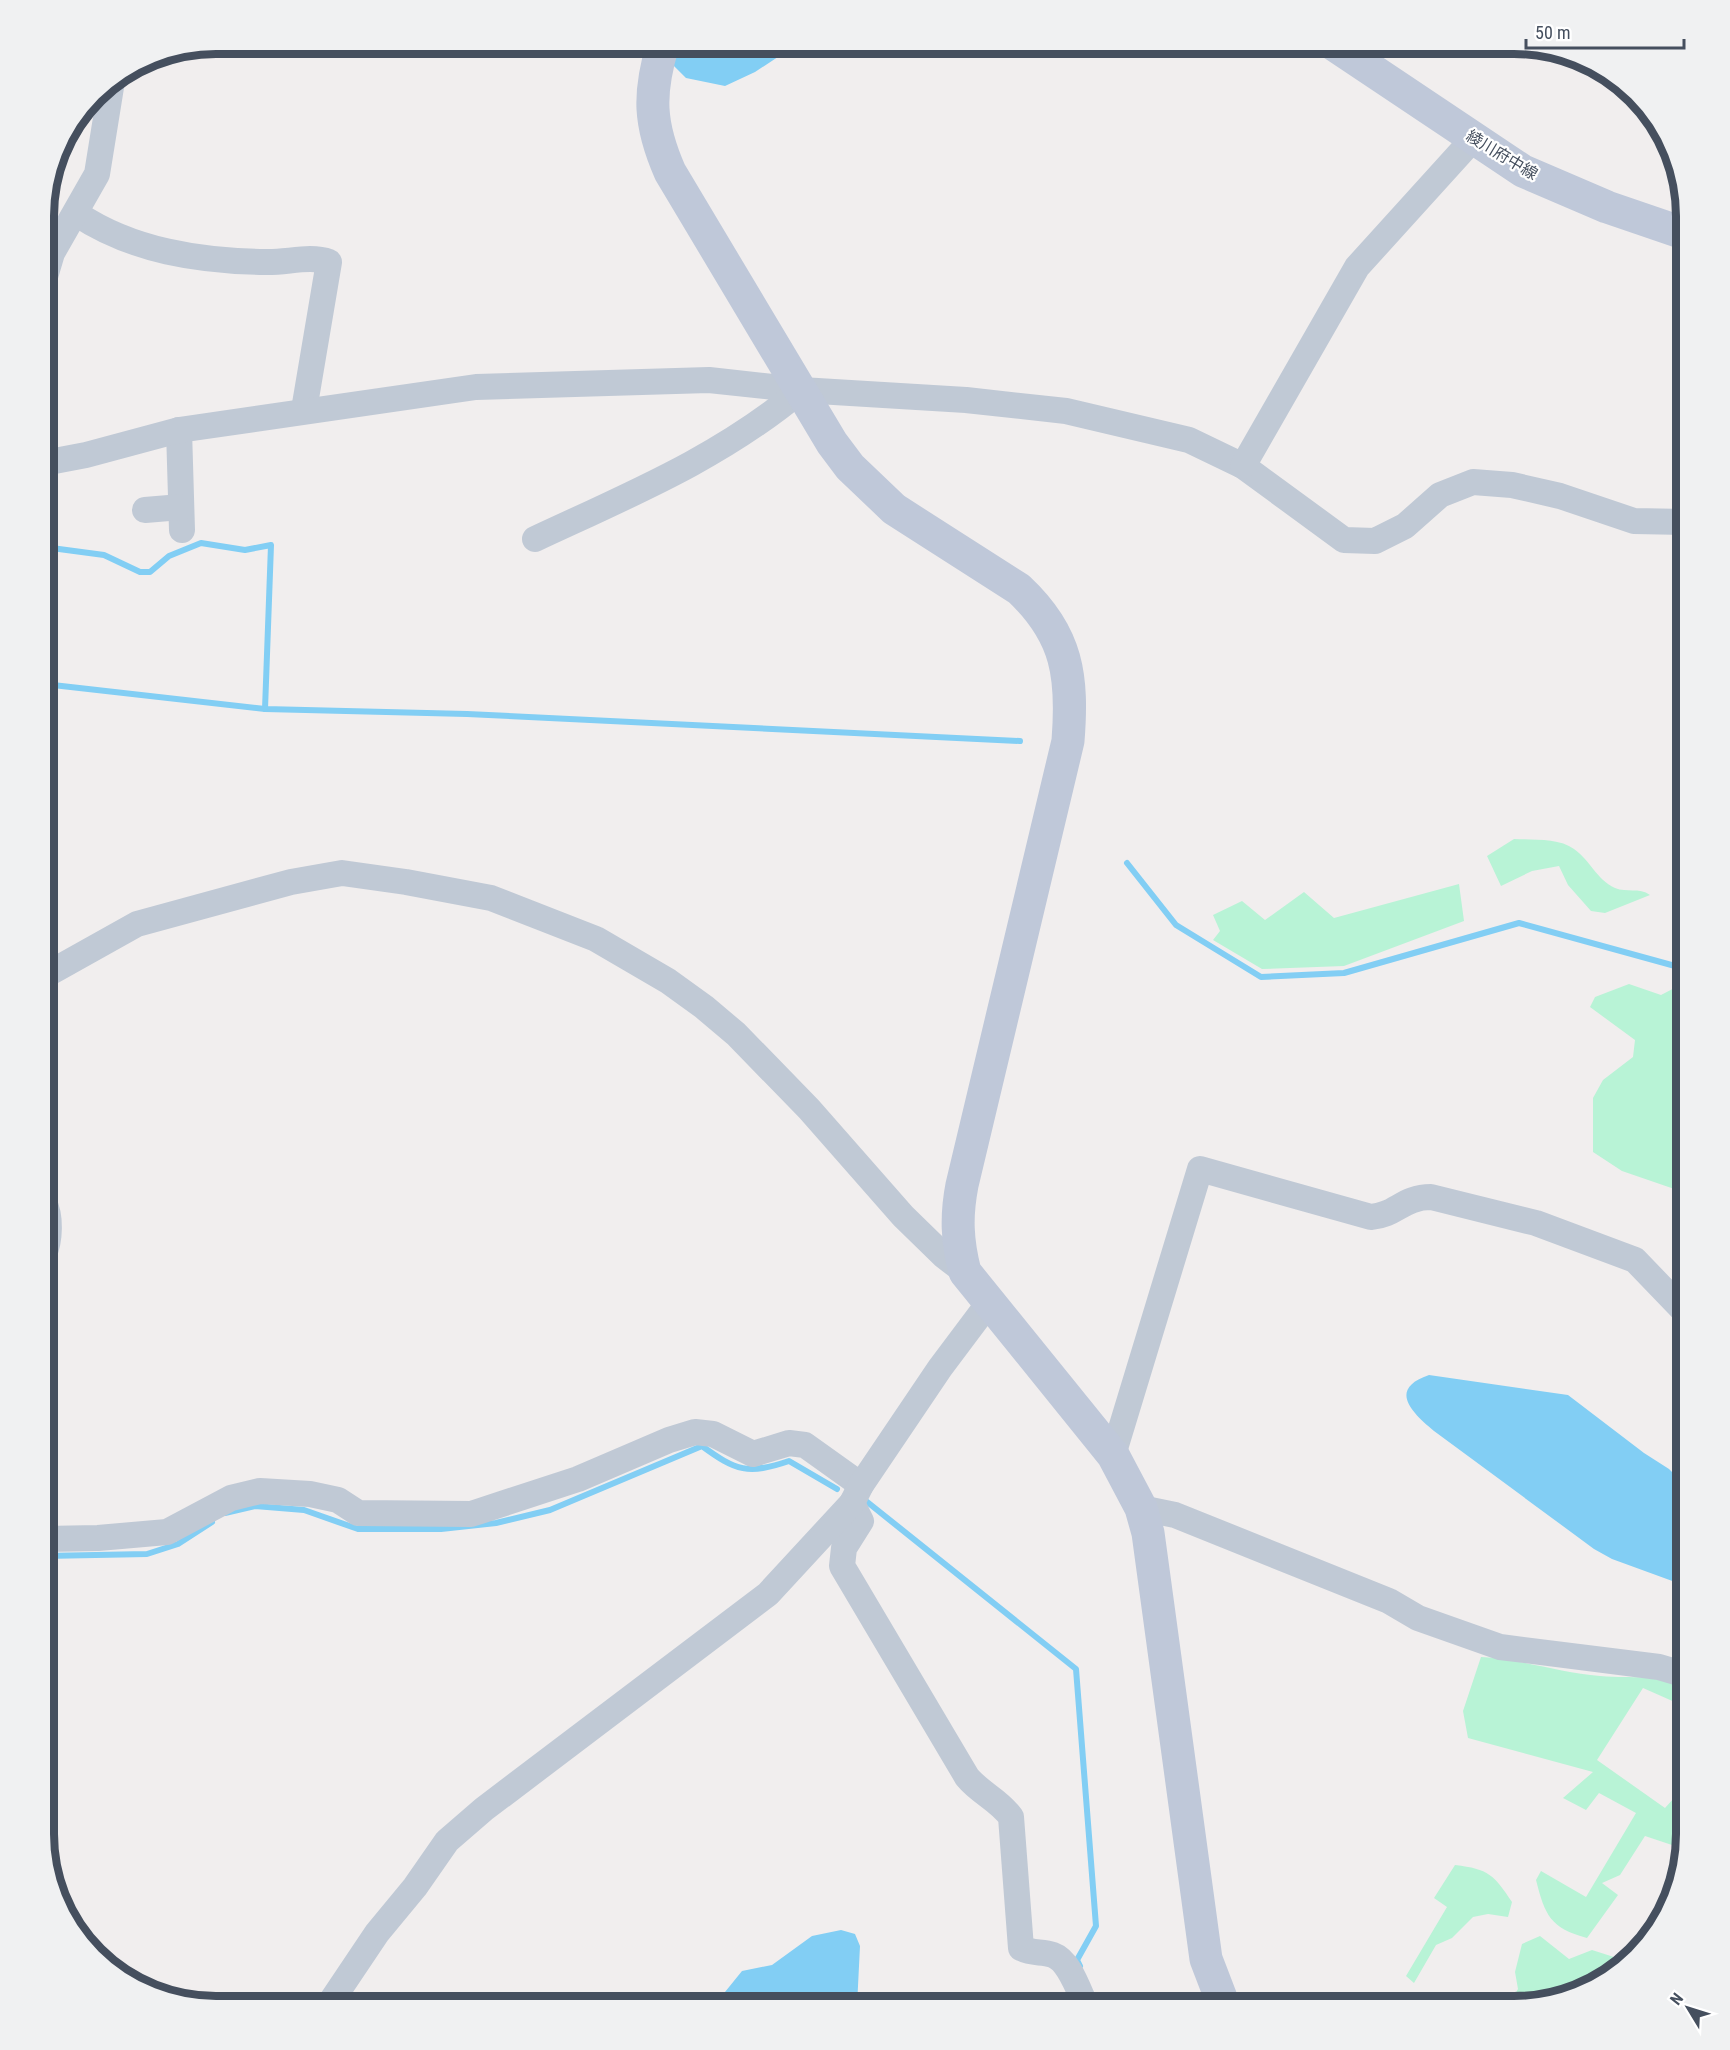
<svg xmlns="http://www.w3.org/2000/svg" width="1730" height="2050" font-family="'Roboto Condensed','Noto Sans JP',sans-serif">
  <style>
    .green { fill: #b8f3d6 }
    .water { fill: #82cef4 }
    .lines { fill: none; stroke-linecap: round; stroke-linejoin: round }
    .stream { stroke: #82cef4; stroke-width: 6 }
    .street { stroke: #c0c9d5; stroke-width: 26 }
    .secondary { stroke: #bfc8d9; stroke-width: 33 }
    .labels { text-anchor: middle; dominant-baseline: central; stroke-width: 4.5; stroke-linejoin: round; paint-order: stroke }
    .street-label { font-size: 16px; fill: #454f5e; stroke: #fff }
    .rim { fill: none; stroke: #454f5e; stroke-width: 8 }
  </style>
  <rect width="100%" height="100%" fill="#f1eeee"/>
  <g class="green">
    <path d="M1514,839C1532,840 1559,838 1574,849C1590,860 1596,879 1615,888C1627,893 1639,887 1650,895L1605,913L1591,911L1568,885L1559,866L1532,871L1501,886L1487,856Z"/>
    <path d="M1459,884L1464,921L1344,966L1262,969L1213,940L1220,931L1213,915L1242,901L1265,920L1304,892L1334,918Z"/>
    <path d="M1686,982V1193L1622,1171L1593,1152V1098L1603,1080L1633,1057L1635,1040L1590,1007L1595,997L1629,984L1661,995Z"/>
    <path d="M1481,1657C1521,1659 1560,1673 1600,1676C1636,1679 1651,1673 1686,1689V1707L1643,1688L1597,1760L1665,1808L1674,1798L1686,1806V1809L1672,1830L1675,1846L1645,1836L1620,1875L1602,1883L1618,1895L1587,1938C1550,1928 1545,1915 1536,1880L1541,1871L1586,1897L1636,1813L1599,1793L1586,1810L1563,1798L1593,1772L1468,1738L1463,1711Z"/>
    <path d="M1455,1865C1489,1869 1494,1875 1512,1902L1508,1917L1488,1914L1473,1917L1452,1938L1436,1945L1414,1983L1406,1976L1447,1907L1434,1898Z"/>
    <path d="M1540,1936L1569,1959L1592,1950L1617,1958L1603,1979L1569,1997L1508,2006L1518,1989L1515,1972L1522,1944Z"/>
  </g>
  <g class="water">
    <path d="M680,44H812L790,49L755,72L725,86L686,78L672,64Z"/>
    <path d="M1429,1375L1568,1395L1644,1453L1669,1469L1686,1486V1586L1612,1559L1594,1549L1434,1431C1411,1412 1388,1389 1429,1375Z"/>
    <path d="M841,1930L855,1934L860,1946L857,2006H707L725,1992L742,1971L772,1965L812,1936Z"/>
  </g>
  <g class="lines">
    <g class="stream">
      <path d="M44,547L104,555L140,572H150L169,556L201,543L245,550L271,545L265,709L467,714L1020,741"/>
      <path d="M44,684L265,709"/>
      <path d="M1127,863L1176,925L1261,977L1344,973L1519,923L1686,969"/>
      <path d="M866,1501L1076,1669L1096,1926L1077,1960L1080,1966"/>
      <path d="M225,1513L255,1506L304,1510L358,1529H441L496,1523L550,1510L702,1446C736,1471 748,1475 789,1461L837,1489"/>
      <path d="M44,1556L147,1554L178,1544L212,1522"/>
    </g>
    <g class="street">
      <path d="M77,214C132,251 200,261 265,262C286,263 310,255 329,262L304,410"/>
      <path d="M44,280L52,253L97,174L112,81"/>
      <path d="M179,430L182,530"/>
      <path d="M44,463L86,455L179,430L476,387L709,380L801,390L966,400L1066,411L1189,440L1243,466L1344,540L1375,541L1405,526L1440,495L1473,482L1512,485L1560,496L1634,521L1686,522"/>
      <path d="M1243,466L1357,267L1473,139"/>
      <path d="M145,510L181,507"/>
      <path d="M535,539C629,495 720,458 801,390"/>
      <path d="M44,976L137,924L291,882L342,873L406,882L491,898L596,939L668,981L704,1007L736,1034L809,1109L903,1216L944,1256L965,1272"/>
      <path d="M44,1254C50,1240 51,1216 44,1203"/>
      <path d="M1113,1455L1200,1169L1371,1217C1396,1215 1403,1197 1431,1197L1536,1223L1635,1260L1686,1313"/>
      <path d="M852,1503L861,1521L844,1548L842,1566L967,1777C980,1793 999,1800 1011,1817L1021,1948C1032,1954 1042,1951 1053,1955C1070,1961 1079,1992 1086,2006"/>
      <path d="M1141,1508L1175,1515L1389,1601L1418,1618L1500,1647L1659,1667L1686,1675"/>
      <path d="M44,1539L98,1538L167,1532L231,1498L260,1491L310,1494L338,1500L358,1513L471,1514L578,1479L669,1440L695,1432L713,1434L753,1454L789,1443L805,1445L861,1485"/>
      <path d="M328,2006L377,1933L415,1887L447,1841L484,1809L768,1594L852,1503L861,1485L940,1368L988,1304"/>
    </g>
    <g class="secondary">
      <path d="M663,44C648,94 649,124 670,172L832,443L850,467L894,509L1019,589C1068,635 1073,677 1068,741L962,1185C956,1216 957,1241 965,1272L1113,1455L1141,1508L1148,1533L1206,1959L1224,2006"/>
      <path d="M1333,44L1523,171L1607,207L1686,234"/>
    </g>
  </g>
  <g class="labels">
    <g class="street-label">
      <text transform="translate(1502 155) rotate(31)">綾川府中線</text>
    </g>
  </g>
  <path d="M0 0H1730V2050H0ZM216 54H1514A162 162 0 0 1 1676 216V1834A162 162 0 0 1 1514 1996H216A162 162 0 0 1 54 1834V216A162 162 0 0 1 216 54Z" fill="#f0f1f2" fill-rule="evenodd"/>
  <path class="rim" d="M216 54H1514A162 162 0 0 1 1676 216V1834A162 162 0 0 1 1514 1996H216A162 162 0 0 1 54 1834V216A162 162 0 0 1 216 54Z"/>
  <g transform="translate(1688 2008) rotate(308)" stroke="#ffffff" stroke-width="4.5" paint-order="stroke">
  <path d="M0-4.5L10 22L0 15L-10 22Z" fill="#454f5e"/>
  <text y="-9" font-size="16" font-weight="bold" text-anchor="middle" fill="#454f5e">N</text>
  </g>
  <path d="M1526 39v9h158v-9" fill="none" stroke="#454f5e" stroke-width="3"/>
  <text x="1535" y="39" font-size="18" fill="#454f5e" stroke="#ffffff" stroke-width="4.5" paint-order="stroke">50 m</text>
</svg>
